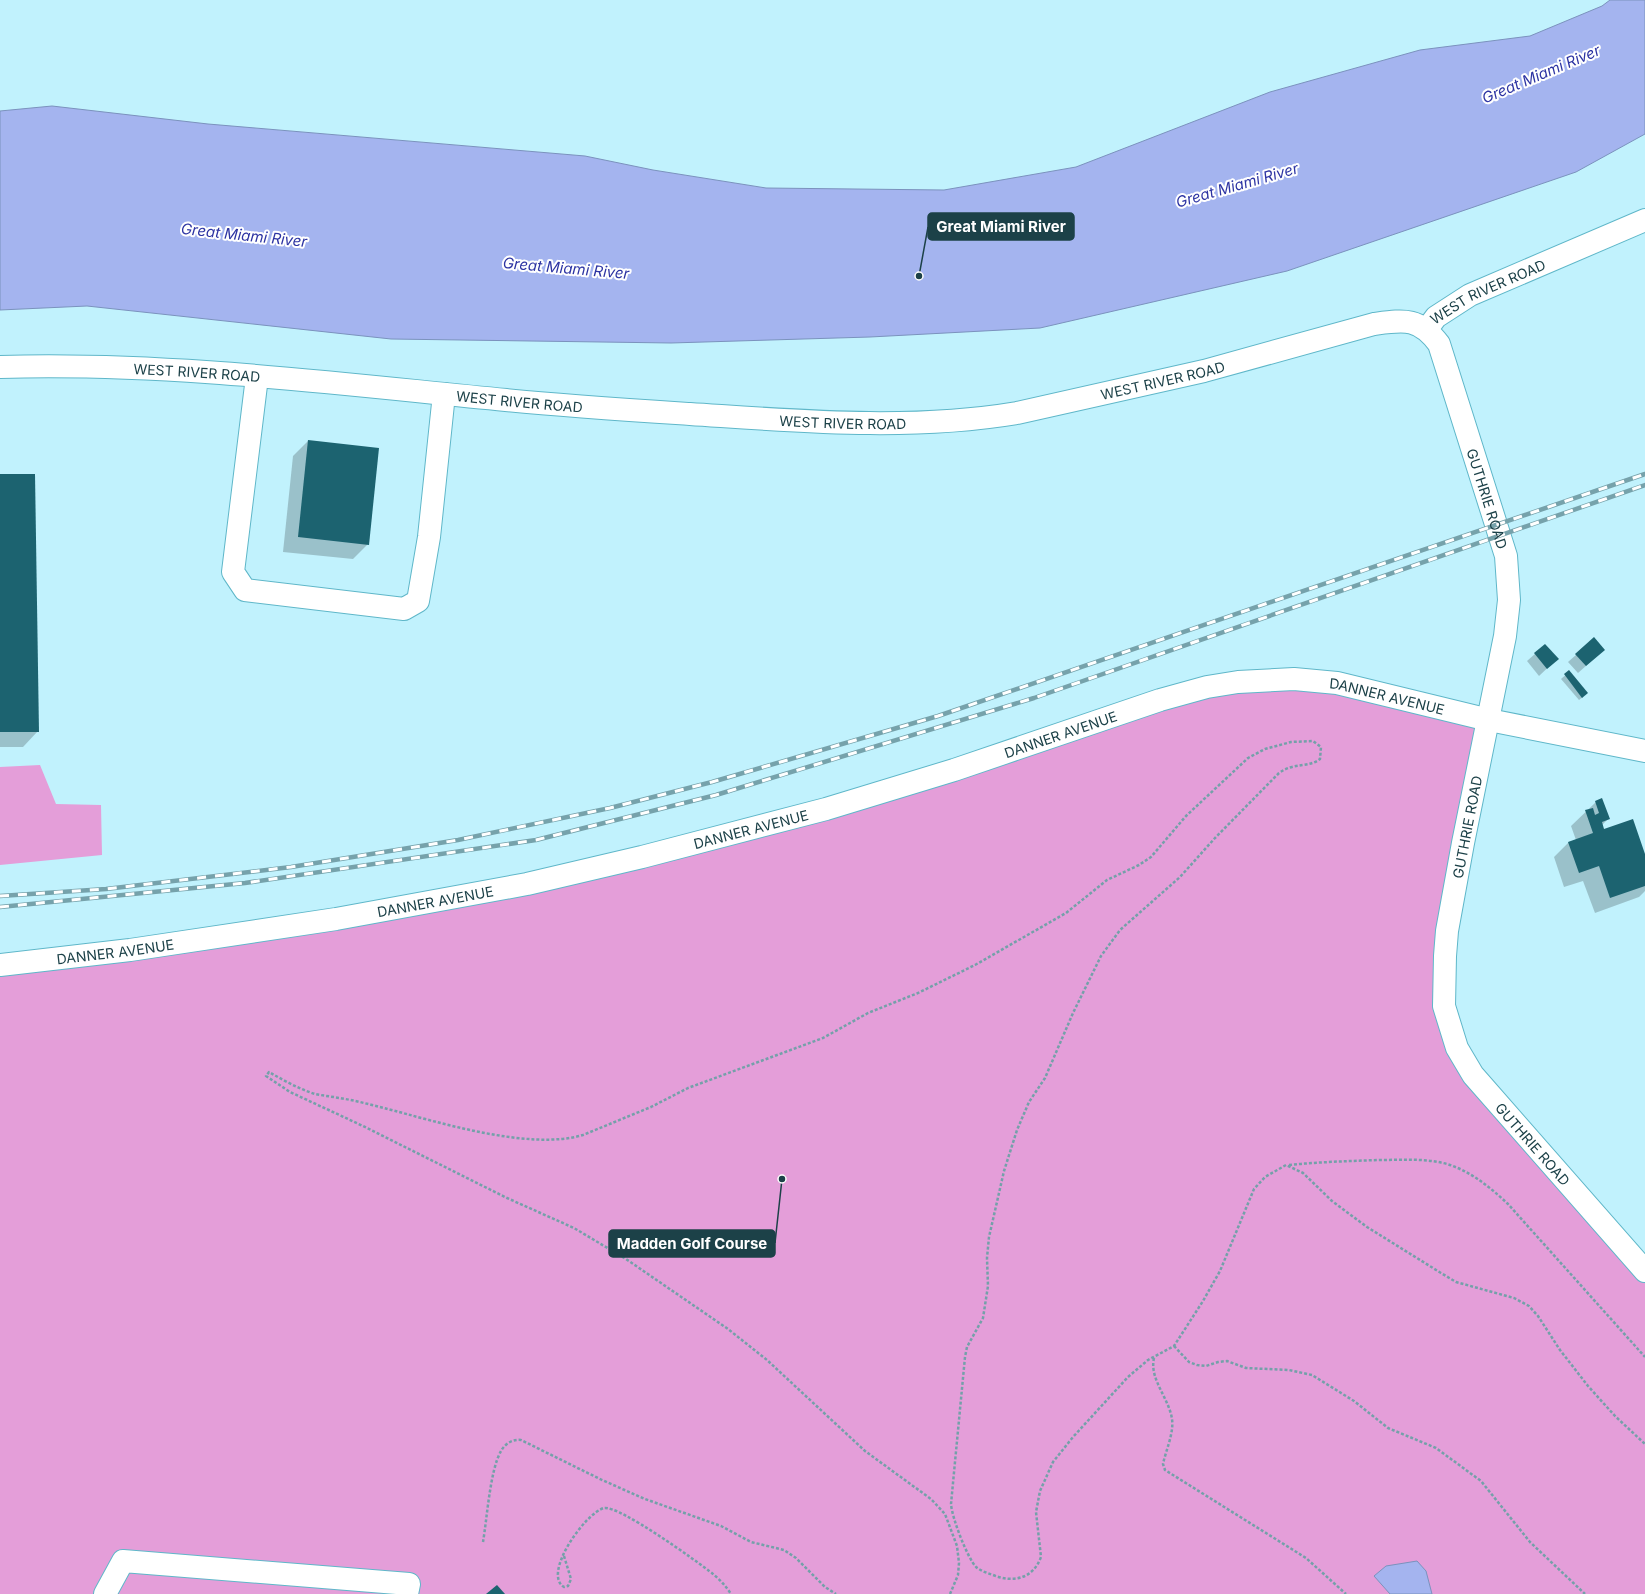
<svg xmlns="http://www.w3.org/2000/svg" width="1645" height="1594" font-family="Inter,sans-serif">
  <style>
    .green { fill: #e49ed9 }
    .water { fill: #a4b4ef; stroke: #7b92bd }
    .shadow { fill: #0003 }
    .building { fill: #1c6370 }
    .lines { fill: none; stroke-linecap: round; stroke-linejoin: round }
    .minor-casing { stroke: #5fb7c9; stroke-width: 24 }
    .path { stroke: #74a0a9; stroke-width: 2.5; stroke-dasharray: 3 2; stroke-linecap: butt }
    .minor { stroke: #fff; stroke-width: 22 }
    .rail-casing { stroke: #76a2ab; stroke-width: 4.5 }
    .rail { stroke: #fff; stroke-width: 3; stroke-dasharray: 9; stroke-linecap: butt }
    .labels { text-anchor: middle; dominant-baseline: central; stroke-width: 4; stroke-linejoin: round; paint-order: stroke }
    .street-label { font-size: 14px; fill: #1c4148; stroke: #fff }
    .water-label { font-size: 15px; font-style: italic; fill: #2d34a3; stroke: #fff }
    .leader { fill: none; stroke: #1c4148; stroke-width: 1.5 }
    .callout-dot { fill: #1c4148; stroke: #fff; stroke-width: 1.5 }
    .callout { fill: #1c4148; stroke: #1c4148; stroke-width: 1.5 }
    .callout-label { font-size: 15px; text-anchor: middle; font-weight: bold; fill: #fff }
  </style>
  <rect width="100%" height="100%" fill="#c1f2fd"/>
  <g class="green">
    <path d="M1256,680L1489,720L1463,843L1451,1033L1645,1271V1594H0V965L527,884Z"/>
    <path d="M40,765L56,804L101,805L102,855L0,865V767Z"/>
  </g>
  <g class="water">
    <path d="M1610,0H1645V134L1576,172L1287,271L1040,328L870,337L671,343L391,339L87,306L0,310V111L52,106L208,124L585,156L653,170L766,188L944,190L1076,167L1270,92L1420,50L1530,36L1602,6Z"/>
    <path d="M1417,1561L1426,1571L1432,1594H1390L1374,1576L1386,1566Z"/>
  </g>
  <g class="shadow">
    <path d="M308,441L368,544L353,559L283,552L293,456Z"/>
    <path d="M0,475L38,731L23,747H0Z"/>
    <path d="M1594,639L1596,657L1578,673L1568,662Z"/>
    <path d="M1545,645L1557,659L1539,676L1527,661Z"/>
    <path d="M1569,672L1583,697L1579,700L1561,679Z"/>
    <path d="M1596,802L1608,819L1602,825L1604,830L1645,857V891L1639,897L1595,913L1583,881L1564,887L1554,857L1569,842L1576,840L1571,826Z"/>
  </g>
  <g class="building">
    <path d="M308,440L379,448L369,545L298,537Z"/>
    <path d="M0,474H35L39,732H0Z"/>
    <path d="M1594,637L1605,650L1586,666L1575,654Z"/>
    <path d="M1545,644L1559,659L1547,669L1534,653Z"/>
    <path d="M1569,670L1588,693L1582,698L1564,674Z"/>
    <path d="M1602,798L1610,819L1602,822L1604,829L1633,819L1645,854V886L1610,898L1599,866L1579,873L1568,842L1593,833L1585,810L1593,808L1595,815L1599,813L1595,801Z"/>
    <path d="M497,1585L505,1594H486Z"/>
  </g>
  <g class="lines">
    <g class="minor-casing">
      <g id="minor">
        <path id="s1" d="M1427,329L1436,317L1470,295L1645,220"/>
        <path id="s2" d="M0,367C168,362 339,384 506,400C567,406 629,410 690,414C799,421 909,431 1017,413L1204,371L1374,324C1404,320 1419,317 1439,344L1506,556L1509,600L1505,636L1463,843L1447,931L1445,956L1444,1006L1457,1048L1473,1075L1645,1271"/>
        <path d="M257,377L233,572L245,590L404,609L418,601L429,537L444,394"/>
        <path id="s3" d="M0,965L130,950L336,919L527,884L642,857L826,809L954,770L1160,700L1207,687L1238,682L1294,679L1337,683L1489,720L1645,751"/>
        <path d="M105,1594L123,1561L409,1584L407,1594"/>
      </g>
    </g>
    <g class="path">
      <path d="M1289,1165C1319,1162 1349,1161 1380,1160C1403,1160 1425,1158 1447,1164C1470,1171 1490,1187 1508,1204L1645,1357"/>
      <path d="M1174,1346L1189,1362L1197,1365L1206,1366L1218,1362L1227,1361L1246,1368L1289,1370L1312,1375L1354,1401L1388,1428L1436,1448L1481,1481L1530,1542L1585,1594"/>
      <path d="M1154,1358C1149,1379 1169,1398 1172,1419C1174,1433 1166,1450 1163,1464L1165,1470L1306,1558L1346,1594"/>
      <path d="M483,1542C487,1519 490,1470 501,1451C505,1444 512,1439 521,1440L602,1480L645,1499L721,1526L751,1542L784,1550L796,1558L825,1587L836,1594"/>
      <path d="M564,1556L571,1579L568,1586L564,1587C542,1574 585,1513 604,1508C619,1505 698,1562 713,1574C720,1580 726,1586 731,1594"/>
      <path d="M950,1594L958,1575L959,1563L957,1546L945,1514L931,1499L865,1451L767,1360L728,1329L626,1259L574,1228L507,1198L363,1126L290,1092L266,1076L269,1072C283,1080 299,1089 315,1094C325,1096 335,1097 345,1099C358,1101 371,1105 384,1108C438,1122 529,1151 583,1135L651,1107L688,1088L823,1038L868,1013L918,993L975,965L1066,913L1107,880L1139,865L1151,857L1186,816L1248,758L1265,749L1291,742L1313,741L1321,747L1320,759C1309,768 1294,762 1279,773L1215,838L1180,877L1120,930L1101,956L1073,1013L1045,1078L1029,1102L1017,1130L1004,1171L989,1237L987,1258L988,1286L983,1318L967,1347L965,1357L951,1504C952,1518 967,1557 976,1567C981,1571 987,1573 993,1575C1013,1583 1033,1579 1041,1557L1036,1512L1040,1491L1053,1462L1073,1437L1128,1377L1148,1360L1174,1346L1203,1301L1220,1271L1254,1189L1265,1177L1286,1165L1303,1173L1332,1201L1367,1227L1441,1273L1456,1282L1514,1298L1529,1306L1538,1316L1560,1350L1588,1386L1615,1416L1645,1444"/>
    </g>
    <use href="#minor" class="minor"/>
    <g class="rail-casing">
      <g id="rail">
        <path d="M0,896L106,889L291,867L458,840L610,808L712,782L938,716L1645,474"/>
        <path d="M0,907L245,883L536,840L716,795L1034,698L1645,485"/>
      </g>
    </g>
    <use href="#rail" class="rail"/>
  </g>
  <g class="labels">
    <g class="street-label">
      <text stroke="none"><textPath href="#s1" startOffset="73">WEST RIVER ROAD</textPath></text>
      <text stroke="none"><textPath href="#s2" startOffset="197">WEST RIVER ROAD</textPath></text>
      <text stroke="none"><textPath href="#s2" startOffset="1169">WEST RIVER ROAD</textPath></text>
      <text stroke="none"><textPath href="#s2" startOffset="521">WEST RIVER ROAD</textPath></text>
      <text stroke="none"><textPath href="#s2" startOffset="845">WEST RIVER ROAD</textPath></text>
      <text stroke="none"><textPath href="#s2" startOffset="1623">GUTHRIE ROAD</textPath></text>
      <text stroke="none"><textPath href="#s3" startOffset="1424">DANNER AVENUE</textPath></text>
      <text stroke="none"><textPath href="#s3" startOffset="1088">DANNER AVENUE</textPath></text>
      <text transform="translate(1467 827) rotate(-79)">GUTHRIE ROAD</text>
      <text stroke="none"><textPath href="#s3" startOffset="764">DANNER AVENUE</textPath></text>
      <text stroke="none"><textPath href="#s3" startOffset="440">DANNER AVENUE</textPath></text>
      <text stroke="none"><textPath href="#s3" startOffset="116">DANNER AVENUE</textPath></text>
      <text stroke="none"><textPath href="#s2" startOffset="2306">GUTHRIE ROAD</textPath></text>
    </g>
    <g class="water-label">
      <text transform="translate(1541 74) rotate(-23)">Great Miami River</text>
      <text transform="translate(1237 185) rotate(-16)">Great Miami River</text>
      <text transform="translate(244 235) rotate(6)">Great Miami River</text>
      <text transform="translate(566 268) rotate(5)">Great Miami River</text>
    </g>
  </g>
  <path class="leader" d="M919 276L928 227M782 1179L775 1243"/>
  <g class="callout-dot">
    <circle cx="919" cy="276" r="4"/>
    <circle cx="782" cy="1179" r="4"/>
  </g>
  <g class="callout">
    <rect x="928" y="213" width="146" height="27" rx="4"/>
    <rect x="609" y="1230" width="166" height="27" rx="4"/>
  </g>
  <g class="callout-label">
    <text x="1001" y="232">Great Miami River</text>
    <text x="692" y="1249">Madden Golf Course</text>
  </g>
</svg>
